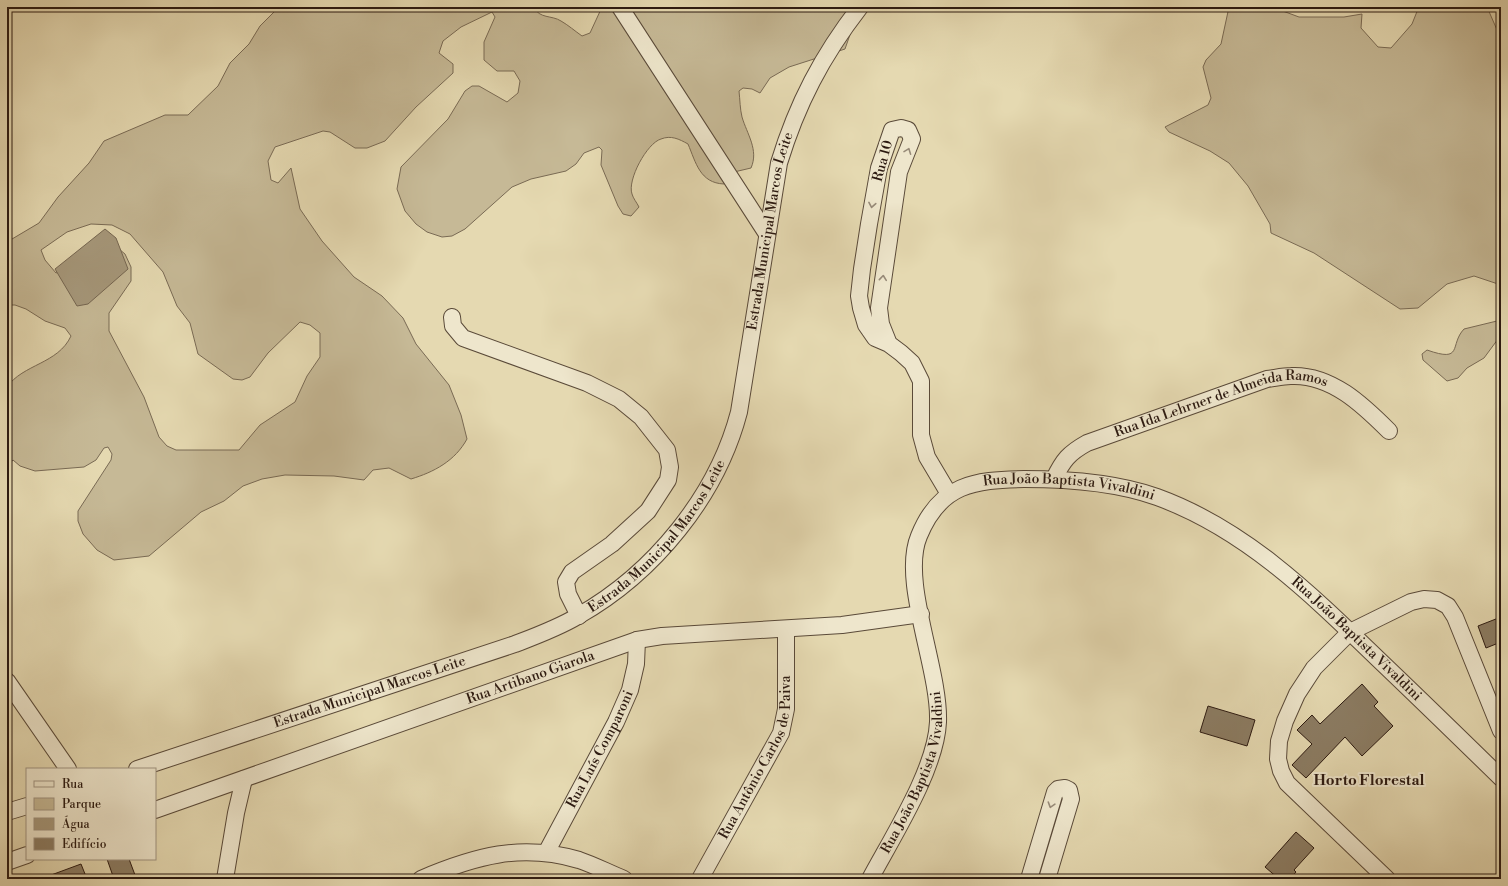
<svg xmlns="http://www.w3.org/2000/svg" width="1508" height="886" font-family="'Libre Bodoni',serif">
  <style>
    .green { fill: #c6b996; stroke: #796a54; fill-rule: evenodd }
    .water { fill: #a6987b; stroke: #756651 }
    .building { fill: #8c7d64; stroke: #2c1a11 }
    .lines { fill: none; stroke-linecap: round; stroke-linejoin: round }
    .minor-casing { stroke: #5a4a39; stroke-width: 18 }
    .minor { stroke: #eee6cc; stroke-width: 16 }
    .oneway { stroke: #978a78 }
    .labels { text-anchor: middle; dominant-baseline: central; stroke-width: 4; stroke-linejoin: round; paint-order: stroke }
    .street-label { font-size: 14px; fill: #2c1a11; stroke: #eee6cc }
    .neighbourhood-label { font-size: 15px; font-weight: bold; fill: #2c1a11; stroke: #eee6cc }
  </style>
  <rect width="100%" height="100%" fill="#e5d9b1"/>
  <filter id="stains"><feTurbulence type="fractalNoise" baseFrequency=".005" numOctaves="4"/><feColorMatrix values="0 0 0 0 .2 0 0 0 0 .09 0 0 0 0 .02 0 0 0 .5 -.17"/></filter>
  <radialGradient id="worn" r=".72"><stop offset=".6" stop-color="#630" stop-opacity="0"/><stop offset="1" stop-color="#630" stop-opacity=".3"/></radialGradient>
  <g class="green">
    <path d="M279,7H534C539,19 552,15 561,21C568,25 575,31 582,36L590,33L602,7H866L853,26L845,49L789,67L770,78L760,93L752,89L743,88L739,91C740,100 740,109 742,117C747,134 759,150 751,168L734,172L724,184C700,183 696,163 688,144C679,139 671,135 661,139C647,143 627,180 632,194C633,198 637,203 639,207L631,216L623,214L618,206L601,165L602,150L599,147L584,153L576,164L566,171L531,179L512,187L465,229L452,236L442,237L427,232L416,224L405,211L397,189L401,167L448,119L465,91L472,86H479L507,102L518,93L520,81L514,71H497L484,60V42L495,17L492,12L461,27L443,41L439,53L453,64V73L416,107L385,141L367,148H355L330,132L323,131L275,147L268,161L271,180L278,183L291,168L300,209L322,241L354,277L382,296L403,318L416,344L449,385L461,415L467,439C455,461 434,472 411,479L389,468L373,470L364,480L334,476L285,475L262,479L243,486L224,501L201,512L149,556L114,560L97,550L83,534L78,521V511L111,460L112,454L108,447L104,448L96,460L84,467L35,471L20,466L13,460L7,467V387C23,364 58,364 71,336L65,328L45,321L26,309L15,305H7V242L39,223L58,197L89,163L104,141L165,115H188L218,86L230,63L249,44L260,26ZM91,224L112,225L130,234L163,272L177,306L190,323L198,354L233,379L242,380L250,377L268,353L300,322L310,325L320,333V357L307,376L295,402L260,425L239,450H176L167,446L159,437L144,397L109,331V313L131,281V267L125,254L119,249L110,250L56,273L45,260L41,250L67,232Z"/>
    <path d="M1229,7H1272L1299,17H1344L1362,14L1361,28L1378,47L1391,48L1412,24L1418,9L1406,7H1487L1501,39V285L1474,276L1447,284L1418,308L1400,309L1314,253L1271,233L1270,224L1248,186L1229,163L1210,151L1169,132L1165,127L1208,105L1211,98L1203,67L1206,60L1221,44Z"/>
    <path d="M1501,320V335L1484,358L1467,368L1458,378L1447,381L1423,360L1422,354L1427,350C1464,363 1449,345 1464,329Z"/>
  </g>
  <path class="water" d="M105,229L116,238L128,269L88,304L77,306L55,269Z"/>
  <g class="building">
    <path d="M1501,617V642L1486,648L1478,626Z"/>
    <path d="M1362,684L1378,702L1374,706L1393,726L1362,756L1345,737L1306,778L1292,765L1312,744L1297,730L1312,715L1320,724Z"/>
    <path d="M1208,706L1255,720L1247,746L1200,732Z"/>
    <path d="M1296,832L1314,848L1294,870L1296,872L1290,879H1279L1265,867Z"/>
    <path d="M107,859H129L135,875L124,879H114Z"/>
    <path d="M81,864L87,879H44L43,878Z"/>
  </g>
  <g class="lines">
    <g class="minor-casing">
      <g id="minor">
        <path d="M620,7L767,234"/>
        <path d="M452,317L453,326L463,338L587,383L619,399L641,417L667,450L670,467L668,480L648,511L612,544L572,572L566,582L568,594L579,616"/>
        <path d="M889,344L881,324L879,308L899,172L912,139L908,130L901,128L892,130L879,168L869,224L862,269L859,296L861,308L866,325L875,338L889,344L901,353L912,363L921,381V435L927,457L949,494"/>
        <path id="s1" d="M1054,479C1063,460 1069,453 1087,443L1267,379C1275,378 1283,376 1291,376C1331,374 1363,405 1389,431"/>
        <path d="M7,681L68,769"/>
        <path id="s2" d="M137,769L515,644C536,636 558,628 578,616C654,573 717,496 739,412L779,163C797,104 822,56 860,7"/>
        <path id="s3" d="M155,810L637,640L662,636L842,625L921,614"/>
        <path d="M7,812L27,806"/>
        <path id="s4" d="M546,853L616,722L630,690L636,664L637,640"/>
        <path d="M7,862L27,855"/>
        <path d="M225,879L236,813L244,779"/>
        <path d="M421,879C475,856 521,843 579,860C594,865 609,873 624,879"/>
        <path id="s5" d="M700,879L781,733L786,709V629"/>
        <path id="s6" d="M870,879C893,836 936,769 938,722C940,669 900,581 919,536C940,484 974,480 1024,479C1065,479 1118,483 1157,497C1245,529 1311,594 1377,658C1419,698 1460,738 1501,778"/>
        <path d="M1029,879L1055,792L1058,789L1065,788L1069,790L1071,799L1047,879"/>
        <path d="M1387,879L1287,783L1281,771L1278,759L1279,741L1285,721L1297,694L1314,668L1350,632L1411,602L1424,599L1437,600L1448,606L1455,617L1501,731"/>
      </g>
    </g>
    <use href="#minor" class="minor"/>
  </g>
  <defs><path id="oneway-chevron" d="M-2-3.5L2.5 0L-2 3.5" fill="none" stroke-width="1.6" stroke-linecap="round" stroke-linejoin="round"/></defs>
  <g class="oneway">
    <use href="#oneway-chevron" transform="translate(908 151) rotate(-69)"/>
    <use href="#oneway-chevron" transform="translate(872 205) rotate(100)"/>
    <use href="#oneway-chevron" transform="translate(883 278) rotate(-84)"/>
    <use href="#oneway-chevron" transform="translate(1051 805) rotate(107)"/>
  </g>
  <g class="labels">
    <g class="street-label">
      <text transform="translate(883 161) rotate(-75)">Rua 10</text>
      <text stroke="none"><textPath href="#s2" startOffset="917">Estrada Municipal Marcos Leite</textPath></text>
      <text stroke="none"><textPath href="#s1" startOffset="191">Rua Ida Lehrner de Almeida Ramos</textPath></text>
      <text stroke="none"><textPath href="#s6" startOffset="536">Rua João Baptista Vivaldini</textPath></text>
      <text stroke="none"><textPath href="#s2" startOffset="581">Estrada Municipal Marcos Leite</textPath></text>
      <text stroke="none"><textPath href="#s6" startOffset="872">Rua João Baptista Vivaldini</textPath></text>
      <text stroke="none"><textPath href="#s3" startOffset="398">Rua Artibano Giarola</textPath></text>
      <text stroke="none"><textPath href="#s2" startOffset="245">Estrada Municipal Marcos Leite</textPath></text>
      <text stroke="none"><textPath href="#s4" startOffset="117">Rua Luís Comparoni</textPath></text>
      <text stroke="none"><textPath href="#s5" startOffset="136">Rua Antônio Carlos de Paiva</textPath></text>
      <text stroke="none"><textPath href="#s6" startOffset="117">Rua João Baptista Vivaldini</textPath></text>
    </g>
    <g class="neighbourhood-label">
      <text x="1369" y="780">Horto Florestal</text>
    </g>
  </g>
  <rect width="1508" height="886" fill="none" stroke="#e5d9b1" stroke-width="24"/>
  <rect x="8" y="8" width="1492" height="870" fill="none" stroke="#2c1a11" stroke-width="2"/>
  <rect x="12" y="12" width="1484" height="862" fill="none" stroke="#2c1a11"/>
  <rect x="26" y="768" width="130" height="92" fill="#eee6cc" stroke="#a09481"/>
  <rect x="34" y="781" width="20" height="6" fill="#eee6cc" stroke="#a09481"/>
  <text x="62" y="788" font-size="12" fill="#2c1a11">Rua</text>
  <rect x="34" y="798" width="20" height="12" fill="#c6b996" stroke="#a09481"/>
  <text x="62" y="808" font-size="12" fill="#2c1a11">Parque</text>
  <rect x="34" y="818" width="20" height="12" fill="#a6987b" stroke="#a09481"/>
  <text x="62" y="828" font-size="12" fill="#2c1a11">Água</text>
  <rect x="34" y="838" width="20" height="12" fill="#8c7d64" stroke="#a09481"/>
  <text x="62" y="848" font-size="12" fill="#2c1a11">Edifício</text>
  <rect width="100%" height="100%" filter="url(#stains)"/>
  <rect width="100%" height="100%" fill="url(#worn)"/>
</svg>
